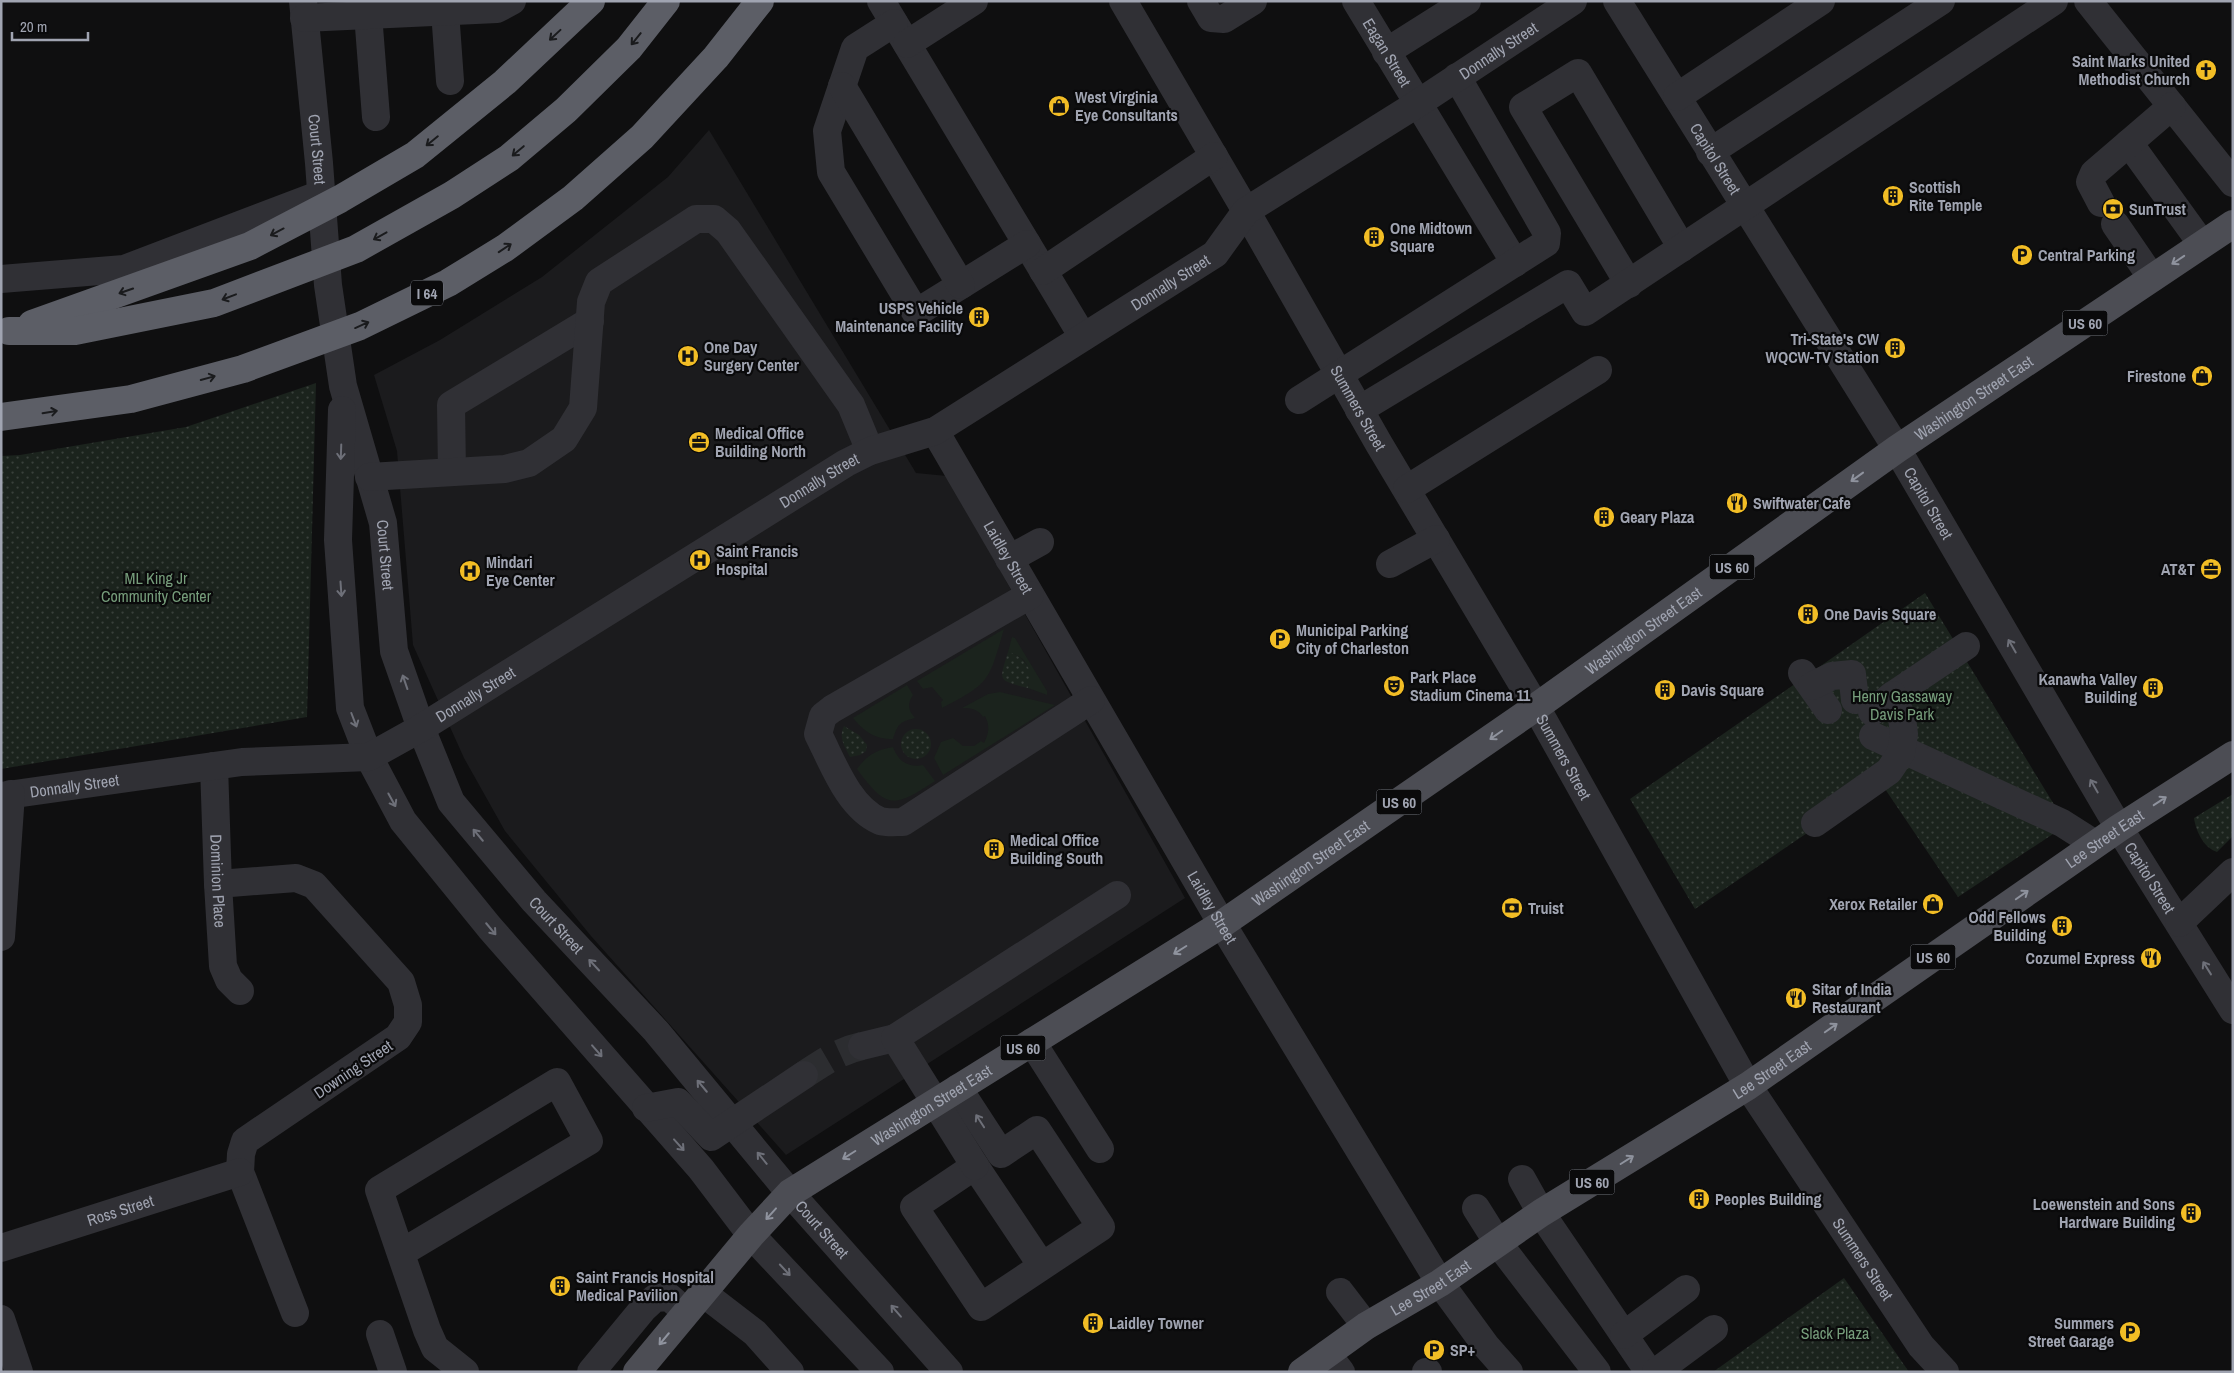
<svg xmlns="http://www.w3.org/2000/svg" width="2234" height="1373" font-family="'Archivo Narrow',sans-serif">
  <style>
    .built { fill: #1b1b1d }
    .grass { fill: #1b231d }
    .park { fill: url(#park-dots) }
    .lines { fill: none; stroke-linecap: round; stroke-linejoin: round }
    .minor-tunnel { stroke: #2c2d30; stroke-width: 28; stroke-dasharray: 28 14; stroke-linecap: butt }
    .minor { stroke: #303035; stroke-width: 28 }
    .major { stroke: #4c4d54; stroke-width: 28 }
    .highway-bridge { stroke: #5c5e66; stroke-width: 28 }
    .oneway { stroke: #1a1b1d }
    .oneway2 { stroke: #8f939e }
    .oneway3 { stroke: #6e7079 }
    .labels { text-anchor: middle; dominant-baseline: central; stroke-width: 4.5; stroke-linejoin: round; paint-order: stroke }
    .shield { fill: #0a0a0b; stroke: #73767f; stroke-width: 1 }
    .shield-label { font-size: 15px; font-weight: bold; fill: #a0a4b1 }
    .street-label { font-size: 16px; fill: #a0a4b1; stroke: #0a0a0b }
    .poi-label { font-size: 16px; font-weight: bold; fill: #a0a4b1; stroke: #0a0a0b; text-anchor: start }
    .park-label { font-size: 16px; fill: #769d7b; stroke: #0a0a0b }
  </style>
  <defs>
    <pattern id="park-dots" width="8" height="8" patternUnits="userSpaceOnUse" patternTransform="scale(1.25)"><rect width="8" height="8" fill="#1b231d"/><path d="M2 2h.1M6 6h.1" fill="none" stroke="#39403b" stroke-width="1.8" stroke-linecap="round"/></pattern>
  </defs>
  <rect width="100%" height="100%" fill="#0f0f10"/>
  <path class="built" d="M709,130L916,473L947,476L1185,898L786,1155L591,936L505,831L464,758L413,645L397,451L374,375L440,340L542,277L668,177Z"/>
  <g class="grass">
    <path d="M1004,629C989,680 991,683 942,708L941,702L943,700L932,687L923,689L917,681Z"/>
    <path d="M1012,637L1015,638L1047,691V695L1028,688C1031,669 1029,658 1008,652Z"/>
    <path d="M907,685L913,695C907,704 908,710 915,718C900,722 898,723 893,739C874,739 865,732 853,718Z"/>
    <path d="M1000,692L1055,705L943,775L934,758L941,742L953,738L963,746H974L981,741L984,743C989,733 990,726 985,716L983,717C978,709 971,708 962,708L988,694Z"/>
    <path d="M893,747C898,761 908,768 923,765L935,781C894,808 887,810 857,769C867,755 876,750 893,747Z"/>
  </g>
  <g class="park">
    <path d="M316,383L307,717L1,769V456L20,455L186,427Z"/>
    <path d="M1925,593L2058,811L2056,832L1958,897L1881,783L1695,909L1630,799Z"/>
    <path d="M1008,652C1020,655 1025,662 1031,672L1028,688C997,680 999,682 1008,652Z"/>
    <path d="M844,726L859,735L867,745L866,751L860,755L850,757C845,747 838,737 844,726Z"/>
    <circle cx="916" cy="744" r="15"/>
    <path d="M2233,794V836L2217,852C2204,848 2196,832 2194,818Z"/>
    <path d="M1844,1278L1909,1372H1713Z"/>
  </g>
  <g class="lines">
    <path class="minor-tunnel" d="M804,1075C824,1062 839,1051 862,1046"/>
    <g class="minor">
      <path id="s1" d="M303,1L319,163L328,285L343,386L383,523L394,651L421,728L451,802L534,901L656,1031L790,1193L949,1372"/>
      <path d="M881,1L1083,337"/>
      <path id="s2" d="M1123,1L1246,211L1379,444L1536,707L1748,1086L1921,1346L1945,1372"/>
      <path d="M1201,1L1211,18L1224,19L1253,1"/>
      <path id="s3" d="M1356,1L1515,263"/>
      <path id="s4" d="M1617,1L1897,449L2119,828L2233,1010"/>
      <path d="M2088,1L2233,183"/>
      <path d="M445,11L450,81"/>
      <path d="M368,14L376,117"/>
      <path d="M304,18L497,9L512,1"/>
      <path d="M894,23L855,48L827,131L831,172L916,313L1027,244"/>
      <path d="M907,44L974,1"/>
      <path d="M1386,52L1467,1"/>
      <path d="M842,86L961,285"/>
      <path d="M1677,97L1821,1"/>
      <path d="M2129,143L2202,244"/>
      <path d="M1710,152L1941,1"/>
      <path d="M2101,203L2090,182L2094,173L2172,106"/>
      <path d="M2115,224L2152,278"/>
      <path d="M1043,271L1214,156"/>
      <path d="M1,279L124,269L321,194"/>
      <path d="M1629,284L1523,107L1578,73L1682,248"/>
      <path d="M1299,400L1546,243L1547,233L1457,77"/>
      <path d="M342,410L338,540L350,708L369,757L403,821L490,928L701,1169L751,1235L880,1372"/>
      <path d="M1359,410L1568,284L1585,312L2054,1"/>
      <path id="s5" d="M935,431L1222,924L1440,1283L1486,1346L1509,1372"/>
      <path d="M452,472L451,405L590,321"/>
      <path d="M369,477L505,469L529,463L564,439L583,408L591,302L599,282L696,219H714L728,231L851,405L870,451"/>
      <path d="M1407,489L1598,370"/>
      <path d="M1009,559L1040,542"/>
      <path d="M1390,564L1436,539"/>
      <path d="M1030,595L832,709L823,716L818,734C833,763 848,807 880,821C887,823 896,822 903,822L1091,700"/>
      <path d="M1802,673L1828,710"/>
      <path d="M1812,686L1832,676L1852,674L1855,700"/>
      <path d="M1872,712L1893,695L1966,646"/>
      <path d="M1873,736L2062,823L2095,844"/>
      <path id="s6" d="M214,766L218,884L223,966L229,980L240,991"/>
      <path id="s7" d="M1,796L242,762L369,757L421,728L846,463L870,451L935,431L1215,254L1246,211L1417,104L1573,1"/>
      <path d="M1815,823L1889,771L1901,753L1904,734L1902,718L1893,695"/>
      <path d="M218,884L296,878L314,885L401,982L408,1005V1022L398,1037L245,1141L241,1154L240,1172L295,1313"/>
      <path d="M2179,923L2233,872"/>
      <path d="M1,937L11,794"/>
      <path d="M1032,1042L1100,1149"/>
      <path d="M862,1046L895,1038"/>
      <path d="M958,1088L1001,1154L1037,1130L1101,1227L981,1307L914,1207L975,1166L1042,1266"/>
      <path d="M646,1108L678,1102L711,1137L804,1075"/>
      <path d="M975,1166L895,1038L1117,895"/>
      <path d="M1522,1179L1541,1213L1649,1372"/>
      <path d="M1476,1208L1498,1243L1597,1372"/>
      <path id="s8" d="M1,1248L240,1172"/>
      <path d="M401,1253L589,1141L557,1082L379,1190L427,1330L435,1348L465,1372"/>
      <path d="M1340,1292L1366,1326"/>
      <path d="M703,1293L755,1333L790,1372"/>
      <path d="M1,1319L19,1372"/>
      <path d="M380,1334L393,1372"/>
      <path d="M1624,1335L1686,1289"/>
      <path d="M1327,1354L1341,1372"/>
      <path d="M591,1372L643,1309L655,1298L669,1297L686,1312"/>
      <path d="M1426,1372H1428"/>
      <path d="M1656,1372L1714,1329"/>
    </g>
    <g class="major">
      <path id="s9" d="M637,1372L751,1235L790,1193L1222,924L1536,707L1897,449L2233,224"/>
      <path id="s10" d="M1302,1372L1366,1326L1440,1283L1541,1213L1748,1086L2119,828L2233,755"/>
    </g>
    <g class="highway-bridge">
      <path d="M32,324L250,246L340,199L415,155L505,82L591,1"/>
      <path d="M9,331H75L214,303L356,249L452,195L509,158L566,110L629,48L666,1"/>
      <path d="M1,417L131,399L243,369L360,326L448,283L505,248L573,198L642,137L716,57L760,1"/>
    </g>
  </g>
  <defs><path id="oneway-shaft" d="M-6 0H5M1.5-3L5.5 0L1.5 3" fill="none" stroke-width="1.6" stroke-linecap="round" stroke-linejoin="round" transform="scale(1.25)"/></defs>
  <g class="oneway">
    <use href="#oneway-shaft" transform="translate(555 35) rotate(137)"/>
    <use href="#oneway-shaft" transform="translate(636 39) rotate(129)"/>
    <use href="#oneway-shaft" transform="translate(432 141) rotate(141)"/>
    <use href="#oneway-shaft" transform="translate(518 151) rotate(140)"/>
    <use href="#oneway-shaft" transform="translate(277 232) rotate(152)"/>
    <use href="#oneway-shaft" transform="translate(380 236) rotate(151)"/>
    <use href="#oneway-shaft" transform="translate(505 248) rotate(-34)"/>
    <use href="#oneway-shaft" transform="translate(126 291) rotate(161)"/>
    <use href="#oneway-shaft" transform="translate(229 297) rotate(159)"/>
    <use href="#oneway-shaft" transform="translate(362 325) rotate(-24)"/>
    <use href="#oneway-shaft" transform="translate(208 378) rotate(-15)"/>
    <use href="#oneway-shaft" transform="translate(50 412) rotate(-9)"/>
  </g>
  <g class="oneway2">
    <use href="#oneway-shaft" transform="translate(2178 260) rotate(146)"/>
    <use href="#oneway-shaft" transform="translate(1857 477) rotate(144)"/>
    <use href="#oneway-shaft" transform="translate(1496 735) rotate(145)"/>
    <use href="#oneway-shaft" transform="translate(2160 801) rotate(-33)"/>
    <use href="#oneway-shaft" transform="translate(2022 895) rotate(-35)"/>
    <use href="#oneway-shaft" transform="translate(1180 950) rotate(148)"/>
    <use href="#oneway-shaft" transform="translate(1831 1028) rotate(-35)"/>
    <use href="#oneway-shaft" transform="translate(849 1155) rotate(148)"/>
    <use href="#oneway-shaft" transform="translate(1627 1160) rotate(-32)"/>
    <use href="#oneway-shaft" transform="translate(771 1214) rotate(132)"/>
    <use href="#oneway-shaft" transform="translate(664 1339) rotate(130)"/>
  </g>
  <g class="oneway3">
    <use href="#oneway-shaft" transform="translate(341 452) rotate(92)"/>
    <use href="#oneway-shaft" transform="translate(341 589) rotate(86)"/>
    <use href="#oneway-shaft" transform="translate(2012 646) rotate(-120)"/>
    <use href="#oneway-shaft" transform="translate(405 682) rotate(-109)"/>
    <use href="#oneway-shaft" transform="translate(354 720) rotate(69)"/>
    <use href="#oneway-shaft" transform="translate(2094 786) rotate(-120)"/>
    <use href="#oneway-shaft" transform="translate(392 800) rotate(61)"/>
    <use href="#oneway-shaft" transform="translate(478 835) rotate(-130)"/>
    <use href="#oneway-shaft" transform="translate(491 929) rotate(50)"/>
    <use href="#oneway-shaft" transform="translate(594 965) rotate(-133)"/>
    <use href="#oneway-shaft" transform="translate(2207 968) rotate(-122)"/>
    <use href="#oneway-shaft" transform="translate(597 1051) rotate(49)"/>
    <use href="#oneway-shaft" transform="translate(702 1086) rotate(-130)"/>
    <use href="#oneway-shaft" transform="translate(980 1121) rotate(-123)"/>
    <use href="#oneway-shaft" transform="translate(679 1145) rotate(48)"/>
    <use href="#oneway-shaft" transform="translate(762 1158) rotate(-129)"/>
    <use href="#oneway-shaft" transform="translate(785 1270) rotate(47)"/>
    <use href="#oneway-shaft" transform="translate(896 1311) rotate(-131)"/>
  </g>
  <defs>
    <g id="church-disc" transform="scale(1.125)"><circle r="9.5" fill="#f2bd25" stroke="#0a0a0b"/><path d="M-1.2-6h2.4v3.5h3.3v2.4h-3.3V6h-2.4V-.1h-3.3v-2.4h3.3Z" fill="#111"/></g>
    <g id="shop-disc" transform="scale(1.125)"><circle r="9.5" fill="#f2bd25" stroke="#0a0a0b"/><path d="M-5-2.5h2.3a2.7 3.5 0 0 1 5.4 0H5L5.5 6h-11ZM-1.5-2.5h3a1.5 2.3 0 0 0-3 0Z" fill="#111"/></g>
    <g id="building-disc" transform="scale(1.125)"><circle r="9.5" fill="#f2bd25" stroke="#0a0a0b"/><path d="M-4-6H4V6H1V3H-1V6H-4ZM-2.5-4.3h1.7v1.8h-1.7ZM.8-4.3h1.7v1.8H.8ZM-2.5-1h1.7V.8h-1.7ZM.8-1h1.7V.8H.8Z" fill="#111"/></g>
    <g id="bank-disc" transform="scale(1.125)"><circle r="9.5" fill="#f2bd25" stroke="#0a0a0b"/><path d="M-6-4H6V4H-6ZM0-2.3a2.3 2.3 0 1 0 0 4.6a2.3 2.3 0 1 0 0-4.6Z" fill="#111"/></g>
    <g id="parking-disc" transform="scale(1.125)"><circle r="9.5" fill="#f2bd25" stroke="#0a0a0b"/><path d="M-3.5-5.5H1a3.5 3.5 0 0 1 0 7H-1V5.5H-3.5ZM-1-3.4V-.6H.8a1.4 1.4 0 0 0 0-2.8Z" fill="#111"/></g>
    <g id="hospital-disc" transform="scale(1.125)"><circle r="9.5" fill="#f2bd25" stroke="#0a0a0b"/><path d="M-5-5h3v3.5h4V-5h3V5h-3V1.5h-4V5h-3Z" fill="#111"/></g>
    <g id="office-disc" transform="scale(1.125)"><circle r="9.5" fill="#f2bd25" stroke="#0a0a0b"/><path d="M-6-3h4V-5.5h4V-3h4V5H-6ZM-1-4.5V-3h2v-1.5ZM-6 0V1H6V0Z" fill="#111"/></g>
    <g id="restaurant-disc" transform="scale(1.125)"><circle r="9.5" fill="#f2bd25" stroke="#0a0a0b"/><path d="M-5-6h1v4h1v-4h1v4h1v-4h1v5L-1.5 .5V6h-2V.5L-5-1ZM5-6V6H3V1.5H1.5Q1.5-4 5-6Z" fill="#111"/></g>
    <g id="theatre-disc" transform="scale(1.125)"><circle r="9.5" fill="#f2bd25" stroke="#0a0a0b"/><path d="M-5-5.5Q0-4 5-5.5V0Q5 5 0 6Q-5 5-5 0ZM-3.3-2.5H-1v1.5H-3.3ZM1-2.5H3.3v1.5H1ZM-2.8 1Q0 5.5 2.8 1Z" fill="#111"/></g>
  </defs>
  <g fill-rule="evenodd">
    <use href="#church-disc" x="2206" y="70"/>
    <use href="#shop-disc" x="1059" y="106"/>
    <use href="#building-disc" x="1893" y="196"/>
    <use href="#bank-disc" x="2113" y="209"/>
    <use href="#building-disc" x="1374" y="237"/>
    <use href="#parking-disc" x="2022" y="255"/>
    <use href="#building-disc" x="979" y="317"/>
    <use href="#building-disc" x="1895" y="348"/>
    <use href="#hospital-disc" x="688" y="356"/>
    <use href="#shop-disc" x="2202" y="376"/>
    <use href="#office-disc" x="699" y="442"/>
    <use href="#restaurant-disc" x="1737" y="503"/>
    <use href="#building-disc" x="1604" y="517"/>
    <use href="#hospital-disc" x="700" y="560"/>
    <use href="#office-disc" x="2211" y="569"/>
    <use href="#hospital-disc" x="470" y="571"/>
    <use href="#building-disc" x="1808" y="614"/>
    <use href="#parking-disc" x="1280" y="639"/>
    <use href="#theatre-disc" x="1394" y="686"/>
    <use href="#building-disc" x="2153" y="688"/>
    <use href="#building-disc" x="1665" y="690"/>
    <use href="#building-disc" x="994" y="849"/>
    <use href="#shop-disc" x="1933" y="904"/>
    <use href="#bank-disc" x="1512" y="908"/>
    <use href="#building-disc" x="2062" y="926"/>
    <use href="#restaurant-disc" x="2151" y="958"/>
    <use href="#restaurant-disc" x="1796" y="998"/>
    <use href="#building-disc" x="1699" y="1199"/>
    <use href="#building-disc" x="2191" y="1213"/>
    <use href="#building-disc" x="560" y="1286"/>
    <use href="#building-disc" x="1093" y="1323"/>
    <use href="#parking-disc" x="2130" y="1332"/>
    <use href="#parking-disc" x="1434" y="1350"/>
  </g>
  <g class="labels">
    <g class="shield">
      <rect x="411" y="280.5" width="32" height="25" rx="4"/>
      <rect x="2062.5" y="310.5" width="45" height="25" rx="4"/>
      <rect x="1709.5" y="554.5" width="45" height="25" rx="4"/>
      <rect x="1376.5" y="789.5" width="45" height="25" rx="4"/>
      <rect x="1910.5" y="944.5" width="45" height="25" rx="4"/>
      <rect x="1000.5" y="1035.5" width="45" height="25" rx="4"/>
      <rect x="1569.5" y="1169.5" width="45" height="25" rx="4"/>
    </g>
    <g class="shield-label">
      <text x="427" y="293">I 64</text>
      <text x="2085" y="323">US 60</text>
      <text x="1732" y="567">US 60</text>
      <text x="1399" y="802">US 60</text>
      <text x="1933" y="957">US 60</text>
      <text x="1023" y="1048">US 60</text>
      <text x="1592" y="1182">US 60</text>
    </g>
    <g class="street-label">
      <text stroke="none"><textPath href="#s7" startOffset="1709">Donnally Street</textPath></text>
      <text stroke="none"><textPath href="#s3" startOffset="60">Eagan Street</textPath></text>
      <text stroke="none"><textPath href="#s1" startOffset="149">Court Street</textPath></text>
      <text stroke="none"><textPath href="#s4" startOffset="186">Capitol Street</textPath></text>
      <text stroke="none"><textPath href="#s7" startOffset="1304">Donnally Street</textPath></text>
      <text stroke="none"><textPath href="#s9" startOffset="1662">Washington Street East</textPath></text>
      <text stroke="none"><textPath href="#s2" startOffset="470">Summers Street</textPath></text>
      <text stroke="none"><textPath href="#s7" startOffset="899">Donnally Street</textPath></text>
      <text stroke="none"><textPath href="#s4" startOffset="591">Capitol Street</textPath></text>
      <text stroke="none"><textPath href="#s1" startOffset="562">Court Street</textPath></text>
      <text stroke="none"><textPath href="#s5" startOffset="146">Laidley Street</textPath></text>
      <text stroke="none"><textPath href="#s9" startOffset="1258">Washington Street East</textPath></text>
      <text stroke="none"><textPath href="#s7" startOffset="494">Donnally Street</textPath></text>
      <text stroke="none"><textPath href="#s2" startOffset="875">Summers Street</textPath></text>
      <text stroke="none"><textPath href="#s7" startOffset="74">Donnally Street</textPath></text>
      <text stroke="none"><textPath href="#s10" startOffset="964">Lee Street East</textPath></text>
      <text stroke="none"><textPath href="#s9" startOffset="852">Washington Street East</textPath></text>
      <text stroke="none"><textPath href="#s4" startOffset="1026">Capitol Street</textPath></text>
      <text stroke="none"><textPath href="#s6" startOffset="115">Dominion Place</textPath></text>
      <text stroke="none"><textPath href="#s5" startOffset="551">Laidley Street</textPath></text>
      <text stroke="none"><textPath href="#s1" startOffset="982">Court Street</textPath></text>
      <text transform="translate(353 1069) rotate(-34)">Downing Street</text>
      <text stroke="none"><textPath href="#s10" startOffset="559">Lee Street East</textPath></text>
      <text stroke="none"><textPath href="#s9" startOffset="402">Washington Street East</textPath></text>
      <text stroke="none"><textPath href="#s8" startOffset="125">Ross Street</textPath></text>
      <text stroke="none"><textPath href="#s1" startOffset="1386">Court Street</textPath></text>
      <text stroke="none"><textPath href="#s2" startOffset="1460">Summers Street</textPath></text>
      <text stroke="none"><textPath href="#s10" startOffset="154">Lee Street East</textPath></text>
    </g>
    <g class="poi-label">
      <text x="2190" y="61" text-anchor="end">Saint Marks United<tspan x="2190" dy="18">Methodist Church</tspan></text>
      <text x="1075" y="97">West Virginia<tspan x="1075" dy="18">Eye Consultants</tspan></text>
      <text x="1909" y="187">Scottish<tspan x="1909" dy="18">Rite Temple</tspan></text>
      <text x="2129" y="209">SunTrust</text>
      <text x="1390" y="228">One Midtown<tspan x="1390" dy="18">Square</tspan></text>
      <text x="2038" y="255">Central Parking</text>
      <text x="963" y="308" text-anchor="end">USPS Vehicle<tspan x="963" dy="18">Maintenance Facility</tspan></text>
      <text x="1879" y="339" text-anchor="end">Tri-State's CW<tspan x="1879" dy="18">WQCW-TV Station</tspan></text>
      <text x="704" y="347">One Day<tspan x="704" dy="18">Surgery Center</tspan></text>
      <text x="2186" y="376" text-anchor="end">Firestone</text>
      <text x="715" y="433">Medical Office<tspan x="715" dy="18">Building North</tspan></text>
      <text x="1753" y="503">Swiftwater Cafe</text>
      <text x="1620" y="517">Geary Plaza</text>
      <text x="716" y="551">Saint Francis<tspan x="716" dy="18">Hospital</tspan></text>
      <text x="486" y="562">Mindari<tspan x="486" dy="18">Eye Center</tspan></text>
      <text x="2195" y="569" text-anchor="end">AT&amp;T</text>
      <text x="1824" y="614">One Davis Square</text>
      <text x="1296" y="630">Municipal Parking<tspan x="1296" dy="18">City of Charleston</tspan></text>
      <text x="1410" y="677">Park Place<tspan x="1410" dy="18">Stadium Cinema 11</tspan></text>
      <text x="2137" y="679" text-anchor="end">Kanawha Valley<tspan x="2137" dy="18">Building</tspan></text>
      <text x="1681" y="690">Davis Square</text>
      <text x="1010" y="840">Medical Office<tspan x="1010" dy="18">Building South</tspan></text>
      <text x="1917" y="904" text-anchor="end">Xerox Retailer</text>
      <text x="1528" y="908">Truist</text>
      <text x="2046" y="917" text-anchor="end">Odd Fellows<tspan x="2046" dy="18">Building</tspan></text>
      <text x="2135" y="958" text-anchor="end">Cozumel Express</text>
      <text x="1812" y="989">Sitar of India<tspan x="1812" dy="18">Restaurant</tspan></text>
      <text x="1715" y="1199">Peoples Building</text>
      <text x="2175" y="1204" text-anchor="end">Loewenstein and Sons<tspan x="2175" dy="18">Hardware Building</tspan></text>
      <text x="576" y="1277">Saint Francis Hospital<tspan x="576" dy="18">Medical Pavilion</tspan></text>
      <text x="1109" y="1323">Laidley Towner</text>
      <text x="2114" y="1323" text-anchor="end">Summers<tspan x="2114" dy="18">Street Garage</tspan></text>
      <text x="1450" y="1350">SP+</text>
    </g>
    <g class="park-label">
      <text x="156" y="578">ML King Jr<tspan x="156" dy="18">Community Center</tspan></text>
      <text x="1902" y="696">Henry Gassaway<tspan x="1902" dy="18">Davis Park</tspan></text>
      <text x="1835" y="1333">Slack Plaza</text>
    </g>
  </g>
  <rect width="2234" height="1373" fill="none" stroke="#a0a4b1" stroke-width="5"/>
  <path d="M12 32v8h76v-8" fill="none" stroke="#a0a4b1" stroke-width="2.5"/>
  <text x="20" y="32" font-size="15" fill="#a0a4b1" stroke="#0a0a0b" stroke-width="4" paint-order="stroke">20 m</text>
</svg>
